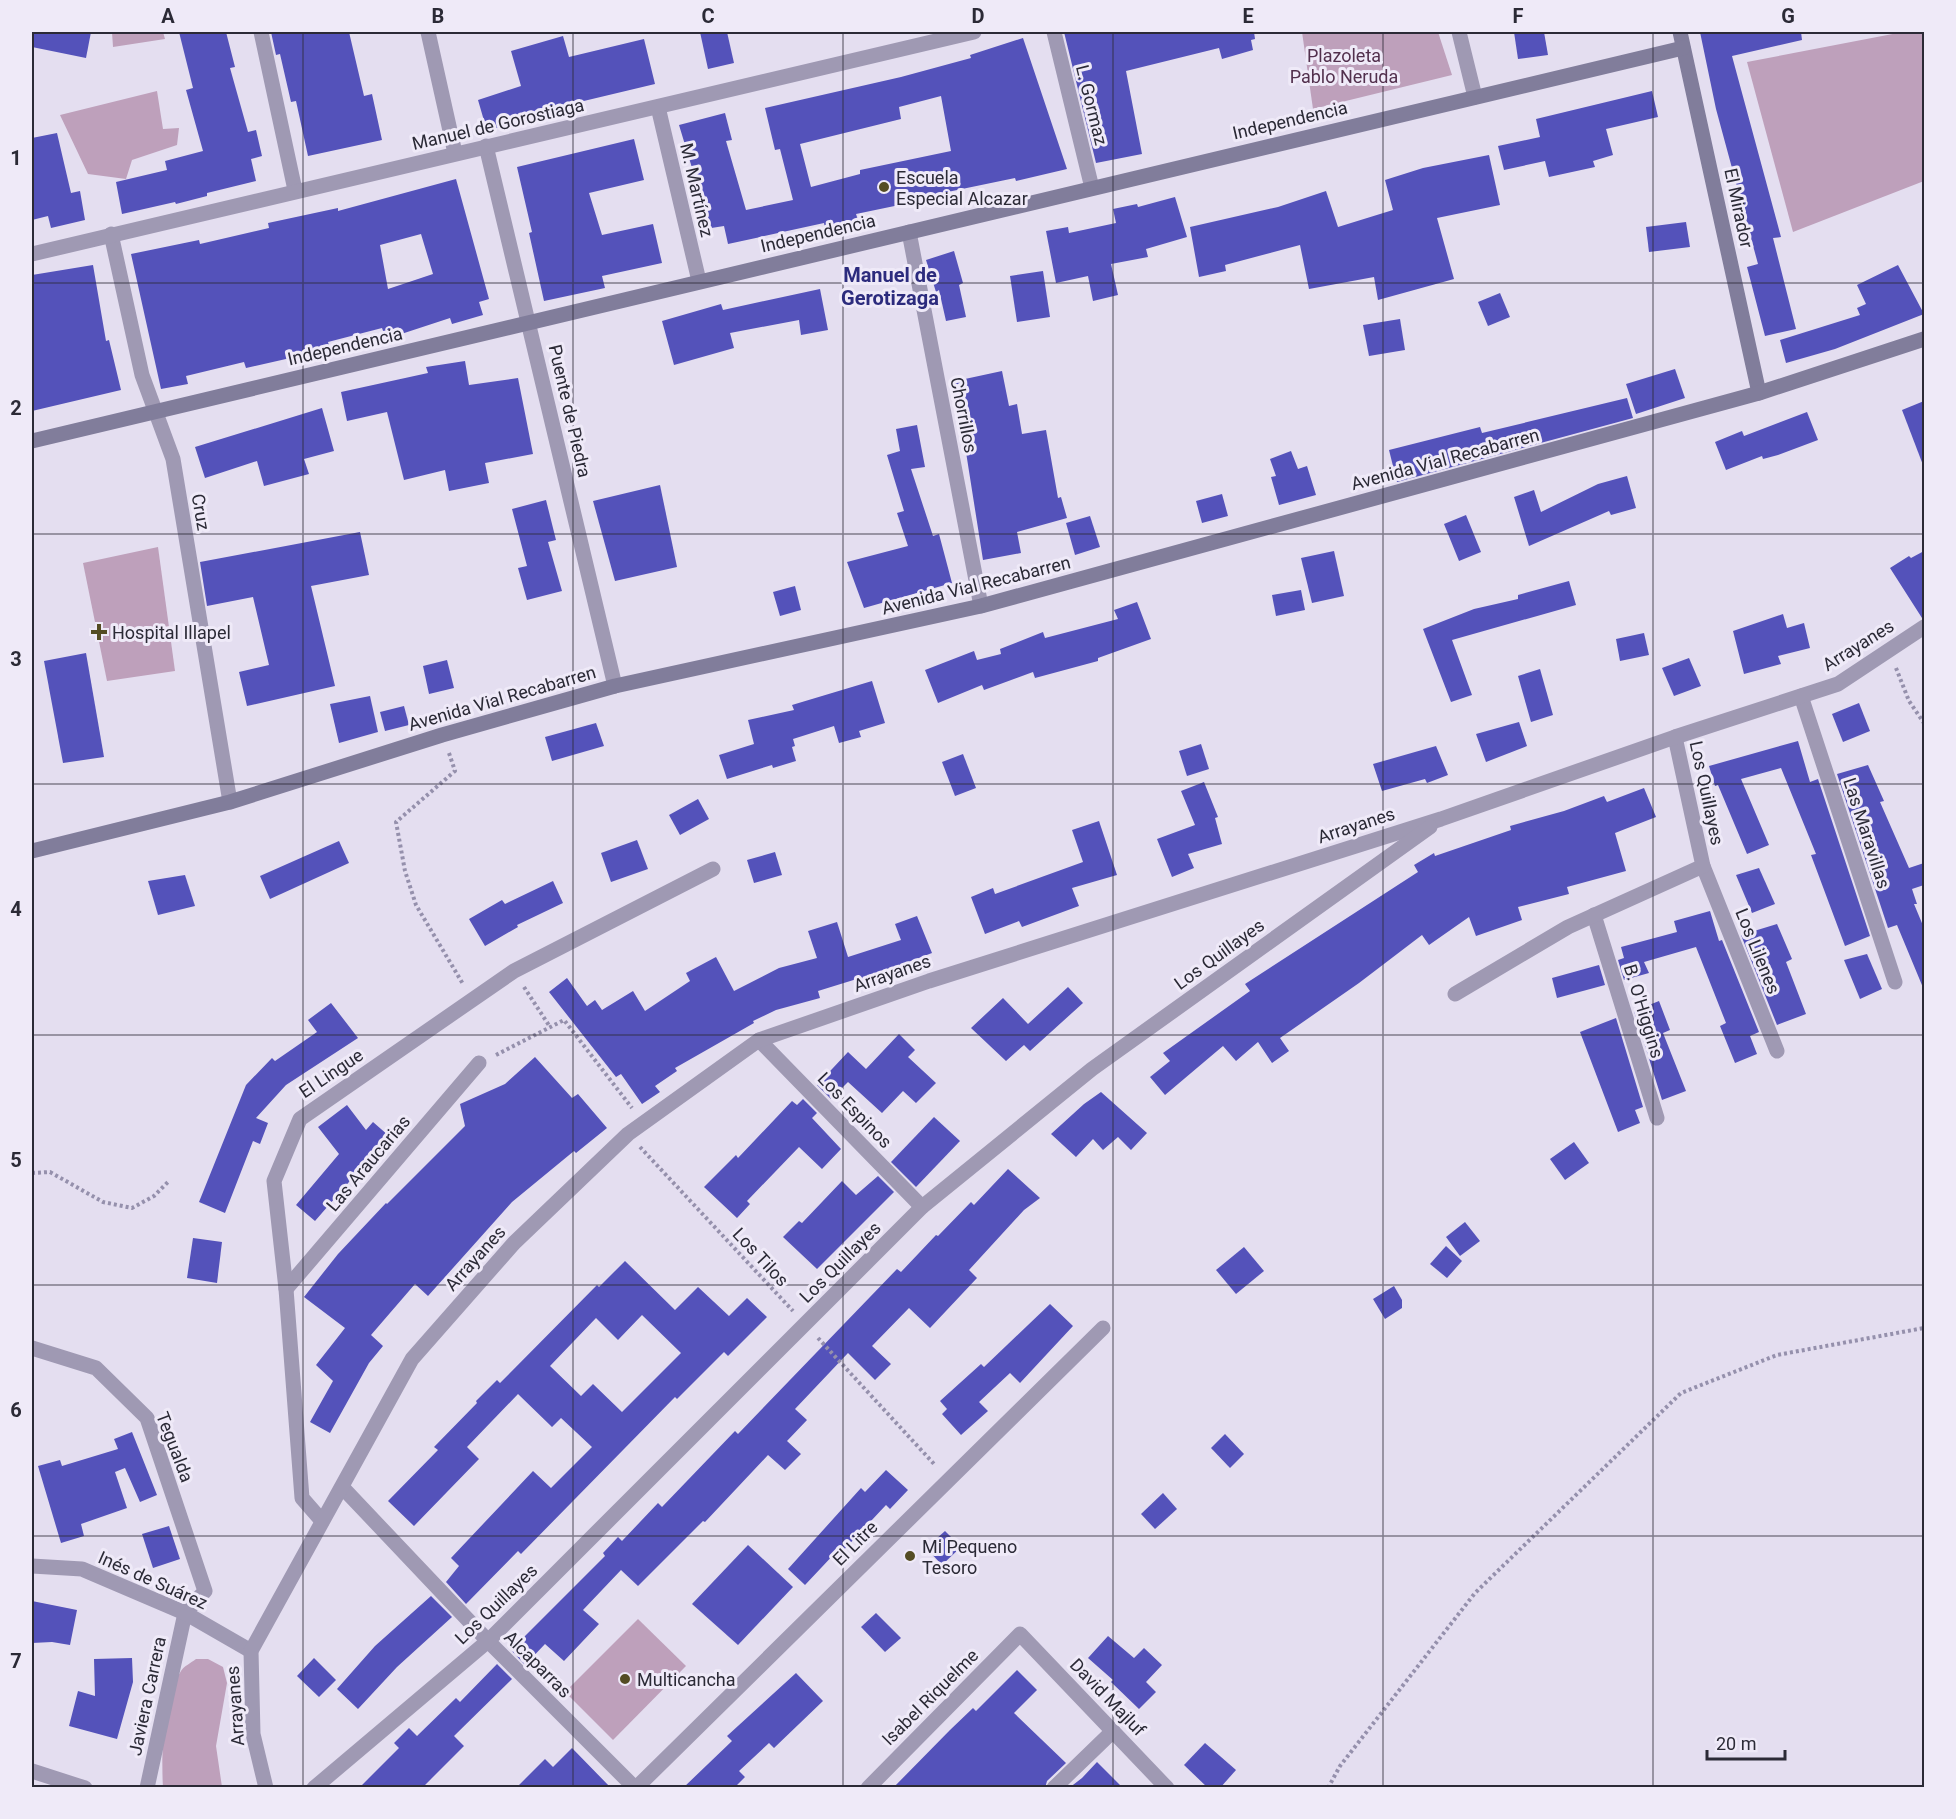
<svg xmlns="http://www.w3.org/2000/svg" width="1956" height="1819" font-family="Roboto,sans-serif">
  <style>
    .green { fill: #bea0bb }
    .building { fill: #5452ba; fill-rule: evenodd }
    .lines { fill: none; stroke-linecap: round; stroke-linejoin: round }
    .path { stroke: #9590ac; stroke-width: 4; stroke-dasharray: 3 3; stroke-linecap: butt }
    .lane { stroke: #9f99b3; stroke-width: 15 }
    .street { stroke: #9f99b3; stroke-width: 15 }
    .secondary { stroke: #817d9b; stroke-width: 15 }
    .grid { fill: none; stroke: #2b2a36; stroke-width: 1.5; stroke-opacity: 0.55 }
    .poi-dot { fill: #544c23; stroke: #efeaf8; stroke-width: 2 }
    .labels { text-anchor: middle; dominant-baseline: central; stroke-width: 6; stroke-linejoin: round; paint-order: stroke }
    .park-label { font-size: 18px; fill: #52304d; stroke: #efeaf8 }
    .street-label { font-size: 18px; fill: #2b2a36; stroke: #efeaf8 }
    .poi-label { font-size: 18px; fill: #2b2a36; stroke: #efeaf8; text-anchor: start }
    .neighbourhood-label { font-size: 20px; font-weight: bold; fill: #2c2b7d; stroke: #efeaf8 }
    .neatline { fill: none; stroke: #2b2a36; stroke-width: 2 }
    .grid-label { font-size: 20px; text-anchor: middle; font-weight: bold; fill: #2b2a36 }
  </style>
  <rect width="100%" height="100%" fill="#e4def0"/>
  <g class="green">
    <path d="M112,32H163L165,39L113,47Z"/>
    <path d="M1302,32H1438L1452,75L1313,109Z"/>
    <path d="M1903,32H1924V181L1793,232L1747,62Z"/>
    <path d="M157,91L163,129L179,128L177,145L132,160L126,179L88,174L60,115Z"/>
    <path d="M158,547L175,671L107,681L83,563Z"/>
    <path d="M638,1619L686,1666L613,1740L565,1692Z"/>
    <path d="M196,1659H208L223,1667L227,1683L216,1746L222,1787L163,1788C161,1754 163,1700 181,1671C184,1666 191,1663 196,1659Z"/>
  </g>
  <g class="building">
    <path d="M32,32H91L86,58L32,47Z"/>
    <path d="M179,32H226L235,67L230,68L248,132L256,130L262,156L251,159L256,181L207,193V196L176,204L175,202L122,214L116,182L167,170L165,161L203,151L186,90L193,88Z"/>
    <path d="M271,32H349L364,96L372,94L382,140L308,156L296,101L291,102L280,54L276,55Z"/>
    <path d="M700,32H727L734,63L708,69Z"/>
    <path d="M1064,32H1254L1255,39L1251,40L1253,50L1222,59L1219,48L1126,71L1142,154L1096,163Z"/>
    <path d="M1514,32H1544L1548,55L1518,59Z"/>
    <path d="M1700,32H1801L1802,40L1732,56L1781,237L1773,238L1796,329L1765,336L1747,267L1758,264L1716,109Z"/>
    <path d="M563,36L569,57L644,39L655,84L567,105L568,110L538,117L537,115L487,131L478,100L521,86L511,51Z"/>
    <path d="M1023,38L1067,169L1016,181L1015,178L909,200V203L856,214L858,220L825,228L824,223L728,244L724,226L705,229L696,181L679,125L725,113L732,140L726,141L746,210L793,200L780,149L775,150L765,108L901,77L971,58L970,55ZM941,96L951,151L860,170V174L811,187L800,144L901,119L899,107Z"/>
    <path d="M1652,91L1658,117L1606,129L1613,155L1593,161L1595,167L1549,177L1545,161L1504,170L1498,146L1540,137L1536,119Z"/>
    <path d="M57,133L71,193L80,191L85,220L51,228L48,216L32,220V138Z"/>
    <path d="M634,139L644,180L589,193L602,235L653,224L662,263L602,276L605,288L544,301L529,233L532,232L517,167Z"/>
    <path d="M1489,155L1500,205L1437,218L1454,279L1378,300L1374,277L1309,289L1300,245L1225,265L1226,271L1199,277L1190,227L1278,207L1326,191L1338,227L1393,210L1385,180L1423,168Z"/>
    <path d="M456,179L489,299L479,302L483,315L452,324L450,318L386,339L382,328L328,342L330,349L246,368L244,362L186,376L188,384L161,389L131,254L199,240L200,244L269,228L268,223L338,208V211ZM421,234L433,274L388,289L380,245Z"/>
    <path d="M1175,197L1187,237L1146,249L1148,257L1111,264L1118,295L1093,301L1088,276L1056,283L1046,231L1068,227L1069,233L1116,223L1113,209L1137,204L1138,207Z"/>
    <path d="M1686,222L1690,247L1649,252L1646,227Z"/>
    <path d="M954,251L963,283L959,285L966,317L946,321L939,290L936,292L926,260Z"/>
    <path d="M93,265L106,341L109,340L121,390L32,411V275Z"/>
    <path d="M1898,265L1924,314L1835,349L1786,363L1780,340L1860,315L1857,308L1866,304L1857,285Z"/>
    <path d="M1043,271L1050,317L1017,322L1010,276Z"/>
    <path d="M820,289L828,330L801,335L799,320L730,333L734,348L674,365L662,321L721,304L723,310Z"/>
    <path d="M1500,293L1510,317L1488,326L1478,302Z"/>
    <path d="M1400,319L1405,350L1369,356L1363,325Z"/>
    <path d="M465,361L469,385L518,378L533,454L485,463L489,483L449,491L445,470L404,480L387,412L347,421L341,392L428,373L426,367Z"/>
    <path d="M1675,369L1685,398L1636,414L1626,384Z"/>
    <path d="M1002,371L1009,406L1017,404L1022,434L1046,430L1058,498L1061,497L1067,518L1017,532L1021,553L983,560L960,414L951,382Z"/>
    <path d="M1627,398L1633,418L1397,482L1389,450L1480,427L1482,433Z"/>
    <path d="M1924,401V464L1923,465L1902,410Z"/>
    <path d="M322,408L334,451L304,459L309,474L264,486L257,461L205,478L195,447Z"/>
    <path d="M1807,412L1818,440L1778,455L1763,459L1762,456L1726,470L1715,442L1742,431L1744,436Z"/>
    <path d="M917,425L925,467L911,469L933,536L939,534L952,583L864,608L847,562L908,546L897,513L904,511L887,455L900,451L896,429Z"/>
    <path d="M1291,451L1298,469L1307,466L1316,495L1279,505L1271,477L1276,476L1270,459Z"/>
    <path d="M1627,476L1636,508L1611,515L1609,511L1529,546L1514,497L1534,490L1541,512L1598,484Z"/>
    <path d="M660,485L677,567L615,581L593,501Z"/>
    <path d="M1222,494L1228,516L1202,523L1196,501Z"/>
    <path d="M546,500L556,540L548,542L562,591L527,600L518,568L527,566L512,509Z"/>
    <path d="M1466,515L1481,552L1459,561L1444,524Z"/>
    <path d="M1090,516L1100,547L1075,555L1066,523Z"/>
    <path d="M360,532L369,575L311,586L335,686L247,706L239,672L269,665L253,597L207,606L200,562Z"/>
    <path d="M1334,551L1344,596L1312,603L1301,558Z"/>
    <path d="M1924,551V617L1922,618L1890,568L1909,556L1911,558Z"/>
    <path d="M1569,581L1576,605L1452,640L1472,695L1451,702L1423,629L1474,609L1518,599V595Z"/>
    <path d="M795,586L801,610L780,616L773,592Z"/>
    <path d="M1301,590L1305,610L1276,616L1272,595Z"/>
    <path d="M1137,602L1151,639L1098,658V661L1035,678L1033,672L984,690L982,685L938,703L925,670L974,651L977,660L1001,654L1000,649L1043,632L1045,638L1118,619L1114,610Z"/>
    <path d="M1783,614L1787,628L1804,623L1810,648L1778,656L1781,664L1744,674L1733,631Z"/>
    <path d="M1644,633L1649,655L1620,661L1616,639Z"/>
    <path d="M86,653L104,757L63,763L44,661Z"/>
    <path d="M1689,658L1701,686L1674,696L1662,668Z"/>
    <path d="M447,660L454,688L429,694L423,666Z"/>
    <path d="M1540,669L1553,715L1531,722L1518,676Z"/>
    <path d="M872,681L885,723L859,731L861,737L839,743L834,726L793,739L795,746L792,747L796,761L773,768L772,765L727,779L719,755L754,744L748,720L794,710L792,705Z"/>
    <path d="M370,696L378,732L339,743L330,704Z"/>
    <path d="M1859,703L1870,731L1843,742L1832,714Z"/>
    <path d="M404,706L409,725L385,731L380,712Z"/>
    <path d="M1519,722L1527,746L1486,762L1476,734Z"/>
    <path d="M596,723L604,746L552,761L545,737Z"/>
    <path d="M1798,741L1810,782L1818,779L1870,936L1845,946L1811,855L1816,854L1781,768L1741,779L1769,845L1747,854L1718,785L1715,786L1709,766Z"/>
    <path d="M1201,744L1209,769L1187,776L1179,751Z"/>
    <path d="M1436,746L1448,775L1427,783L1425,779L1382,791L1373,764Z"/>
    <path d="M963,754L976,788L955,796L942,762Z"/>
    <path d="M1868,765L1884,801L1880,802L1909,868L1924,863V885L1912,889L1917,904H1914L1924,928V990L1897,925L1888,928L1837,774Z"/>
    <path d="M1204,782L1218,817L1215,818L1222,844L1188,854L1194,868L1172,877L1157,839L1195,825L1181,791Z"/>
    <path d="M1644,788L1656,817L1615,833L1626,871L1567,887L1569,894L1518,907L1522,920L1476,936L1469,917L1429,945L1422,935L1359,983L1280,1038L1289,1051L1272,1063L1258,1042L1236,1061L1223,1046L1165,1095L1150,1077L1170,1061L1163,1053L1250,991L1245,984L1418,872L1414,865L1434,853L1435,856L1511,830L1510,826L1564,811L1604,796L1607,802Z"/>
    <path d="M698,799L709,819L680,835L669,815Z"/>
    <path d="M1099,821L1117,875L1072,888L1079,906L1022,927L1019,921L985,934L971,897L993,888L995,894L1083,862L1072,830Z"/>
    <path d="M637,840L648,869L611,882L601,853Z"/>
    <path d="M339,841L349,863L270,899L260,876Z"/>
    <path d="M775,852L782,875L754,883L747,860Z"/>
    <path d="M1759,868L1775,904L1752,913L1736,875Z"/>
    <path d="M185,875L195,906L158,915L148,881Z"/>
    <path d="M553,881L563,903L517,925L518,927L485,946L469,919L502,900L505,904Z"/>
    <path d="M1710,911L1719,941L1722,940L1759,1032L1750,1036L1757,1054L1735,1063L1720,1026L1726,1023L1696,947L1644,962L1649,973L1624,980L1618,960L1624,958L1621,947L1677,932L1674,921Z"/>
    <path d="M917,916L932,953L895,967L896,971L861,982L860,978L818,991L820,998L776,1010L753,1021L754,1023L675,1068L677,1071L655,1086L660,1092L642,1104L621,1074L616,1077L549,992L567,978L587,1006L595,1000L602,1010L633,991L645,1011L690,981L686,973L716,957L734,991L779,968L817,958L808,931L837,922L848,957L901,940L895,924Z"/>
    <path d="M1777,924L1792,959L1786,962L1806,1014L1777,1025L1741,935Z"/>
    <path d="M1867,954L1882,989L1860,999L1844,960Z"/>
    <path d="M1599,965L1605,985L1557,998L1552,978Z"/>
    <path d="M1068,987L1083,1003L1030,1051L1024,1045L1006,1061L971,1028L1003,998L1028,1024Z"/>
    <path d="M1659,1001L1670,1030L1663,1033L1686,1091L1662,1100L1634,1011Z"/>
    <path d="M331,1003L358,1038L286,1085L256,1118L268,1123L260,1144L253,1141L225,1213L199,1202L246,1085L272,1058L275,1061L317,1032L308,1020Z"/>
    <path d="M1616,1018L1643,1107L1635,1110L1640,1123L1618,1132L1580,1032Z"/>
    <path d="M899,1034L915,1050L908,1057L936,1083L916,1103L903,1091L882,1113L848,1082L831,1099L817,1085L848,1052L866,1069Z"/>
    <path d="M535,1057L572,1098L578,1094L607,1128L576,1153L574,1151L512,1202L428,1296L415,1284L371,1335L383,1346L369,1363L330,1433L310,1422L333,1381L316,1365L345,1328L304,1297L338,1254L386,1203L387,1204L465,1126L460,1104L505,1084Z"/>
    <path d="M1101,1092L1147,1133L1131,1150L1118,1137L1103,1150L1093,1139L1076,1157L1051,1134L1084,1104Z"/>
    <path d="M803,1099L817,1113L812,1118L841,1149L822,1169L799,1147L747,1201L750,1204L737,1218L704,1187L736,1155L738,1158L792,1101L797,1105Z"/>
    <path d="M347,1105L366,1130L373,1122L389,1136L315,1221L296,1205L339,1154L318,1127Z"/>
    <path d="M934,1117L960,1141L916,1187L891,1162Z"/>
    <path d="M1574,1142L1589,1163L1565,1180L1550,1159Z"/>
    <path d="M1008,1169L1040,1198L1024,1210L969,1270L977,1278L930,1328L909,1308L872,1346L891,1364L875,1380L848,1353L795,1409L807,1420L787,1441L801,1454L785,1470L768,1455L705,1522L703,1521L638,1586L621,1570L583,1610L599,1624L564,1661L545,1644L525,1665L511,1650L605,1556L603,1553L618,1537L622,1541L658,1503L662,1507L735,1431L738,1434L897,1269L901,1272L936,1235L938,1236L971,1202L974,1205Z"/>
    <path d="M878,1176L894,1192L817,1269L783,1237L799,1221L802,1223L842,1181L856,1195Z"/>
    <path d="M1465,1222L1480,1241L1460,1256L1446,1237Z"/>
    <path d="M193,1238L222,1242L217,1283L187,1278Z"/>
    <path d="M1446,1246L1462,1261L1447,1278L1430,1264Z"/>
    <path d="M1244,1247L1264,1271L1236,1294L1216,1270Z"/>
    <path d="M625,1261L675,1310L698,1287L729,1316L747,1298L767,1317L728,1356L724,1352L677,1399L675,1397L521,1554L518,1551L466,1604L446,1582L459,1566L451,1558L533,1471L551,1488L592,1447L561,1418L552,1427L518,1394L467,1447L479,1459L414,1526L388,1501L438,1450L434,1447L477,1403L476,1401L497,1380L500,1383L597,1285L599,1287ZM642,1315L681,1353L622,1412L593,1384L581,1396L550,1366L596,1318L618,1340Z"/>
    <path d="M1394,1286L1402,1300V1308L1385,1319L1373,1299Z"/>
    <path d="M1050,1304L1073,1326L1020,1383L1010,1373L979,1402L988,1411L961,1435L942,1414L947,1409L940,1401L981,1364L984,1367Z"/>
    <path d="M132,1432L157,1495L140,1502L125,1468L115,1472L127,1508L81,1524L84,1536L61,1543L38,1466L60,1460L62,1466L118,1449L114,1439Z"/>
    <path d="M1225,1434L1244,1454L1230,1468L1211,1448Z"/>
    <path d="M886,1470L908,1490L890,1509L886,1505L840,1554L837,1551L805,1585L788,1569L861,1488L865,1492Z"/>
    <path d="M1163,1493L1177,1509L1155,1529L1141,1514Z"/>
    <path d="M169,1526L180,1559L153,1568L142,1534Z"/>
    <path d="M945,1531L961,1547L942,1565L926,1548Z"/>
    <path d="M748,1545L793,1587L738,1645L692,1604Z"/>
    <path d="M431,1596L452,1617L397,1667L358,1709L337,1689L375,1646Z"/>
    <path d="M32,1601L77,1610L70,1645L52,1642L32,1643Z"/>
    <path d="M876,1613L901,1638L885,1652L861,1627Z"/>
    <path d="M1108,1636L1134,1658L1144,1648L1162,1665L1146,1682L1156,1692L1139,1709L1111,1682L1113,1680L1088,1658Z"/>
    <path d="M132,1658L133,1682L117,1739L69,1726L78,1691L95,1696L94,1659Z"/>
    <path d="M314,1658L336,1680L319,1697L297,1676Z"/>
    <path d="M497,1664L512,1679L454,1736L464,1746L422,1788H359L399,1748L394,1743L409,1728L417,1736L456,1698L460,1702Z"/>
    <path d="M1017,1670L1037,1690L1014,1713L1066,1763L1047,1781L1045,1788H893L950,1730L973,1708L976,1711Z"/>
    <path d="M796,1673L823,1701L774,1748L769,1743L739,1771L745,1777L734,1788H683L732,1741L727,1736Z"/>
    <path d="M1205,1743L1236,1770L1220,1788H1208L1184,1765Z"/>
    <path d="M572,1748L611,1788H516L545,1759L553,1767Z"/>
    <path d="M1097,1762L1123,1788H1069L1082,1778Z"/>
  </g>
  <g class="lines">
    <g class="path">
      <path d="M1896,668L1909,701L1924,723"/>
      <path d="M449,753L455,771L396,822L405,871L416,905L463,984"/>
      <path d="M524,987L550,1027"/>
      <path d="M496,1055L564,1020L632,1108"/>
      <path d="M640,1147L793,1311"/>
      <path d="M32,1173L50,1172L103,1202L132,1208L154,1196L168,1182"/>
      <path d="M818,1338L935,1465"/>
      <path d="M1328,1788L1340,1766L1475,1593L1681,1393L1777,1355L1924,1328"/>
    </g>
    <path class="lane" d="M261,32L295,190"/>
    <g class="street">
      <path d="M428,32L455,153"/>
      <path d="M1054,32L1092,188"/>
      <path d="M1459,32L1475,97"/>
      <path d="M658,107L699,281"/>
      <path d="M486,146L615,686"/>
      <path d="M909,232L981,606"/>
      <path d="M111,234L142,375L173,459L230,802"/>
      <path d="M32,254L974,32"/>
      <path d="M1801,696L1895,982"/>
      <path d="M1703,866L1777,1051"/>
      <path d="M1594,915L1657,1118"/>
      <path d="M1455,994L1568,927L1703,866L1675,737"/>
      <path d="M759,1040L922,1207"/>
      <path d="M286,1289L479,1063"/>
      <path d="M32,1348L96,1368L147,1418L205,1591L185,1613L147,1788"/>
      <path d="M343,1488L488,1641L635,1788"/>
      <path d="M322,1521L302,1498L286,1289L274,1181L300,1119L514,971L713,869"/>
      <path d="M32,1566L82,1569L185,1613L251,1651"/>
      <path d="M32,1771L85,1788"/>
      <path d="M266,1788L253,1734L251,1651L412,1359L514,1243L628,1134L759,1040L929,981L1441,819L1675,737L1838,684L1924,627"/>
      <path d="M314,1788L488,1641L922,1207L1092,1069L1430,827"/>
      <path d="M636,1788L1103,1328"/>
      <path d="M868,1788L1020,1634L1167,1788"/>
      <path d="M1054,1788L1113,1731"/>
    </g>
    <g class="secondary">
      <path d="M1680,32L1759,393"/>
      <path d="M32,441L1683,48"/>
      <path d="M32,851L230,802L442,735L615,686L981,606L1759,393L1924,339"/>
    </g>
  </g>
  <path class="grid" d="M303,32V1788M573,32V1788M843,32V1788M1113,32V1788M1383,32V1788M1653,32V1788M32,283H1924M32,534H1924M32,784H1924M32,1035H1924M32,1285H1924M32,1536H1924"/>
  <g class="poi-dot">
    <circle cx="884" cy="187" r="6"/>
    <path d="M96 623h6v6h6v6h-6v6h-6v-6h-6v-6h6z"/>
    <circle cx="910" cy="1556" r="6"/>
    <circle cx="625" cy="1679" r="6"/>
  </g>
  <g class="labels">
    <g class="park-label">
      <text x="1344" y="55">Plazoleta<tspan x="1344" dy="21">Pablo Neruda</tspan></text>
    </g>
    <g class="street-label">
      <text transform="translate(1092 105) rotate(76)">L. Gormaz</text>
      <text transform="translate(1290 120) rotate(-13)">Independencia</text>
      <text transform="translate(498 124) rotate(-13)">Manuel de Gorostiaga</text>
      <text transform="translate(697 190) rotate(77)">M. Martínez</text>
      <text transform="translate(1739 208) rotate(78)">El Mirador</text>
      <text transform="translate(818 233) rotate(-13)">Independencia</text>
      <text transform="translate(345 346) rotate(-13)">Independencia</text>
      <text transform="translate(570 411) rotate(77)">Puente de Piedra</text>
      <text transform="translate(964 415) rotate(79)">Chorrillos</text>
      <text transform="translate(1445 459) rotate(-15)">Avenida Vial Recabarren</text>
      <text transform="translate(201 512) rotate(80)">Cruz</text>
      <text transform="translate(976 585) rotate(-14)">Avenida Vial Recabarren</text>
      <text transform="translate(1858 645) rotate(-32)">Arrayanes</text>
      <text transform="translate(502 698) rotate(-16)">Avenida Vial Recabarren</text>
      <text transform="translate(1707 793) rotate(78)">Los Quillayes</text>
      <text transform="translate(1356 825) rotate(-18)">Arrayanes</text>
      <text transform="translate(1867 833) rotate(72)">Las Maravillas</text>
      <text transform="translate(1758 951) rotate(68)">Los Lilenes</text>
      <text transform="translate(1219 954) rotate(-36)">Los Quillayes</text>
      <text transform="translate(892 973) rotate(-19)">Arrayanes</text>
      <text transform="translate(1644 1011) rotate(73)">B. O'Higgins</text>
      <text transform="translate(331 1073) rotate(-34)">El Lingue</text>
      <text transform="translate(855 1110) rotate(46)">Los Espinos</text>
      <text transform="translate(368 1163) rotate(-50)">Las Araucarias</text>
      <text transform="translate(761 1257) rotate(47)">Los Tilos</text>
      <text transform="translate(475 1258) rotate(-48)">Arrayanes</text>
      <text transform="translate(840 1262) rotate(-45)">Los Quillayes</text>
      <text transform="translate(175 1447) rotate(69)">Tegualda</text>
      <text transform="translate(855 1543) rotate(-45)">El Litre</text>
      <text transform="translate(153 1580) rotate(24)">Inés de Suárez</text>
      <text transform="translate(496 1604) rotate(-44)">Los Quillayes</text>
      <text transform="translate(538 1664) rotate(45)">Alcaparras</text>
      <text transform="translate(147 1696) rotate(-78)">Javiera Carrera</text>
      <text transform="translate(930 1697) rotate(-45)">Isabel Riquelme</text>
      <text transform="translate(1108 1697) rotate(46)">David Majluf</text>
      <text transform="translate(235 1706) rotate(-94)">Arrayanes</text>
    </g>
    <g class="poi-label">
      <text x="896" y="177">Escuela<tspan x="896" dy="21">Especial Alcazar</tspan></text>
      <text x="112" y="632">Hospital Illapel</text>
      <text x="922" y="1546">Mi Pequeno<tspan x="922" dy="21">Tesoro</tspan></text>
      <text x="637" y="1679">Multicancha</text>
    </g>
    <g class="neighbourhood-label">
      <text x="890" y="275">Manuel de<tspan x="890" dy="23">Gerotizaga</tspan></text>
    </g>
  </g>
  <rect width="1956" height="1819" fill="none" stroke="#efeaf8" stroke-width="66"/>
  <path d="M1707 1750v9h78v-9" fill="none" stroke="#2b2a36" stroke-width="3"/>
  <text x="1716" y="1750" font-size="18" fill="#2b2a36" stroke="#efeaf8" stroke-width="4.5" paint-order="stroke">20 m</text>
  <rect x="33" y="33" width="1890" height="1753" class="neatline"/>
  <g class="grid-label">
    <text x="168" y="23">A</text>
    <text x="438" y="23">B</text>
    <text x="708" y="23">C</text>
    <text x="978" y="23">D</text>
    <text x="1248" y="23">E</text>
    <text x="1518" y="23">F</text>
    <text x="1788" y="23">G</text>
    <text x="16" y="165">1</text>
    <text x="16" y="415">2</text>
    <text x="16" y="666">3</text>
    <text x="16" y="916">4</text>
    <text x="16" y="1167">5</text>
    <text x="16" y="1417">6</text>
    <text x="16" y="1668">7</text>
  </g>
</svg>
